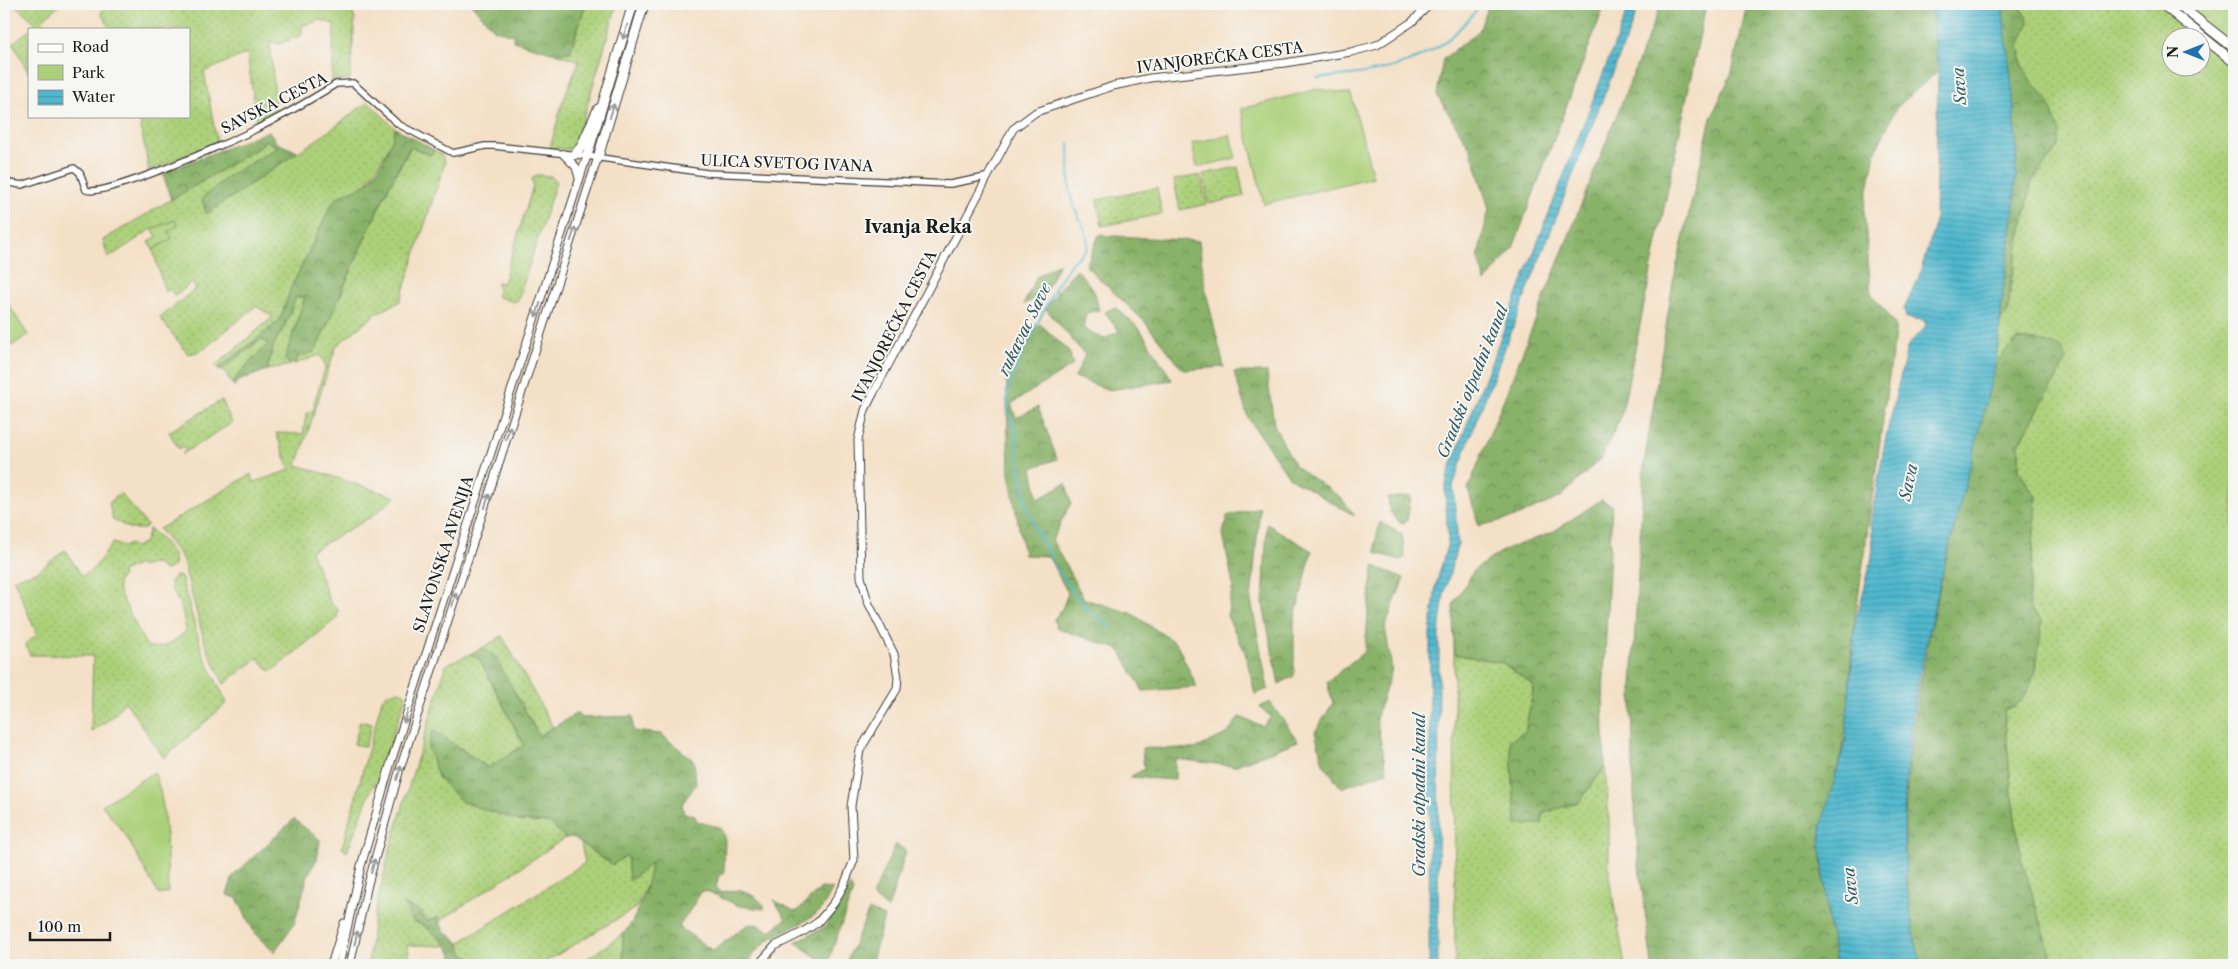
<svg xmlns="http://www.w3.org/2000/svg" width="2238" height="969" font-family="'Libre Caslon Text',serif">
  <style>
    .grass { fill: url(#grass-dots); stroke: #64764a; fill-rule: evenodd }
    .forest { fill: url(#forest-crowns); stroke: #526742 }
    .green { fill: #acd079; stroke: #64764a }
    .water { fill: url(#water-rules); stroke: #366a75 }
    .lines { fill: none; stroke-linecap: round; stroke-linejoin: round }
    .stream { stroke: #50b8ce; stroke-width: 2 }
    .tertiary-casing { stroke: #3c3936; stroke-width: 8 }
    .secondary-casing { stroke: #3c3936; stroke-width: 9 }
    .motorway-casing { stroke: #3c3936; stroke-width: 11 }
    .tertiary { stroke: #fff; stroke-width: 5.5 }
    .secondary { stroke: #fff; stroke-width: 7 }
    .motorway { stroke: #fff; stroke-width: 9 }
    .oneway { stroke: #999 }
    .labels { text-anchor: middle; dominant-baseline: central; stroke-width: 4; stroke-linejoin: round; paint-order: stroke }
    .street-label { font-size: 15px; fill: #1c1c1c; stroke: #f6f6f2 }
    .water-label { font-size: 16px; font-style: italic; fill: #315a63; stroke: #f6f6f2 }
    .quarter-label { font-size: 18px; font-weight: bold; fill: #1c1c1c; stroke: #f6f6f2 }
  </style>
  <defs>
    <pattern id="grass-dots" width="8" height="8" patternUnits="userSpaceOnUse" patternTransform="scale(1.25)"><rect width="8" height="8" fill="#acd079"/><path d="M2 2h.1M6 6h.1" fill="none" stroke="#93b268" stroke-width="1.8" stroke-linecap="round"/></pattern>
    <pattern id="forest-crowns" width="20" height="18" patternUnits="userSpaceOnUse" patternTransform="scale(1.25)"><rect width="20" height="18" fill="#89b269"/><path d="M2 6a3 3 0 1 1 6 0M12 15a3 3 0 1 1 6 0" fill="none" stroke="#6f9056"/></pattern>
    <pattern id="water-rules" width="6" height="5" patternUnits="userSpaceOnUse" patternTransform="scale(1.25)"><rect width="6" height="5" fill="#50b8ce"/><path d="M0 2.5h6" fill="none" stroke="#4295a6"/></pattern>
  </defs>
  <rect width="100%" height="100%" fill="#f6f6f2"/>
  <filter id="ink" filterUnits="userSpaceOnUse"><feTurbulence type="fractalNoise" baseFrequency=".02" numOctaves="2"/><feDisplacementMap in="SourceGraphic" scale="10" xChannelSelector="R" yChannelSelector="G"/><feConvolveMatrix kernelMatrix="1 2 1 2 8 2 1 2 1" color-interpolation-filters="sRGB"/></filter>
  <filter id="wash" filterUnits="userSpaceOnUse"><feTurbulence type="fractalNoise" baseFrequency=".0096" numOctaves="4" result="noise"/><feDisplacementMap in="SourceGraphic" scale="20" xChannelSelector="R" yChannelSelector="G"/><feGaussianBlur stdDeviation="1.12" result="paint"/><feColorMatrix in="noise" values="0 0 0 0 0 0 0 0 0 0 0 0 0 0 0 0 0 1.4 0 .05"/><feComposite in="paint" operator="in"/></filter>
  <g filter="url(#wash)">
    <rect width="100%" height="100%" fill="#f4e0c6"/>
    <g class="grass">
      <path d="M14,4H61L42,20L47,29H30L36,23Z"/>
      <path d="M107,4H349L355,19L350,79L332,82L334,24L321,20L302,26V35L279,44L270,41L276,114L257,123L247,53L204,72L217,142L149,171L139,116H189V29H110L101,13Z"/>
      <path d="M586,4H617L574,150L550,148L562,104L579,61L555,53L570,52Z"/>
      <path d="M2019,4H2234V965H2054L2021,858L2012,798L2004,709L2033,674L2037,665L2029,607L2036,497L2019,471V444L2047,392L2059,376L2018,339L1995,362L1999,322L2008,312L2011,281L2032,181L2059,146L2047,100L2032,83L2022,65L2019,44L2029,23ZM2170,38H2200V68H2170Z"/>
      <path d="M29,30V74L13,43Z"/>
      <path d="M368,102L395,128L394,139L366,185L331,206L291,288L281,317L272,327L218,369L215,366L273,317L256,306L201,351L188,354L160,318L196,288L192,282L175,296L170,289L165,292L153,250L172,238L168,232L175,220L152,229L108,258L103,240L261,146L265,140L278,147L227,177L206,214L325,134Z"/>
      <path d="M411,147L430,155L434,150L441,154L445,162L401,298L399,302L377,313L336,346L297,465L396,497L371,517L311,551L330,602L338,609L337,618L271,672L258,658L224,684L205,644L182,558L159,529L251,474L254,482L290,470L276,433L303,434L306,415L315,408L314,403L326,366L320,355L295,364L297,357L315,351C348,283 372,212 411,147Z"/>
      <path d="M1238,167L1244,196L1209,204L1203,174Z"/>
      <path d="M536,175L551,176L556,182L518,300L514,302L498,297L497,282L503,283L533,186L532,179Z"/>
      <path d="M1200,175L1207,204L1180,210L1174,180Z"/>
      <path d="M1157,188L1162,214L1102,226L1097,200Z"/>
      <path d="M295,297H305L285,359L291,365L267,370L274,344L286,323Z"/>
      <path d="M222,400L232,423L182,454L186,451L183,446L179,449L169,432Z"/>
      <path d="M120,493L147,525L144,529H131L113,520L109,503Z"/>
      <path d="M149,529C158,535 178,554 174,566L165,570L155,563L141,567L139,564L122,572L123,576L118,582L119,592L146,645C157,653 180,640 186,630L182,609L171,588L172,586L169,583L175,576L181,577L203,654L227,703L164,758L125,701L114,716L91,732L93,656L30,655L25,644L37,635L14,579L38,571L65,550L82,576L93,569L113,543L125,547L129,544L135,547L145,542Z"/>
      <path d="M502,636L553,727L539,736L495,657L482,648Z"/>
      <path d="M470,654L480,660L524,746L488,768L459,747L495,813L519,821L550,823L565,838L440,921L438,918L427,921L420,911L413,921C426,926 435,934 446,944L443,946L408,945L410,965H368L374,916L391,845L446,665C453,660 461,659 470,654Z"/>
      <path d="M1454,654L1503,663L1534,686L1525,732L1543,813L1579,802L1605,767L1609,822V877L1625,965H1455Z"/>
      <path d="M399,691L404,693L406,697L376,786L373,785L347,852L342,848L382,699L388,693Z"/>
      <path d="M360,721L372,724L365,747L354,744Z"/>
      <path d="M581,843L612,865L627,854L651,862L649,879L637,907L540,965H482L464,954L459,943L585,863Z"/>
      <path d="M623,934V958L625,965H578Z"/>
    </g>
    <g class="forest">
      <path d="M471,4H586L570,52L555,53L513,41L514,35L495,30Z"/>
      <path d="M1489,4H1605L1513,248L1485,282L1478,256L1489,209L1471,150L1437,95L1443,59L1479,31Z"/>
      <path d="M1661,4H1706L1621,417L1601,458L1561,497L1515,517L1479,526L1468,489Z"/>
      <path d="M1747,4H1932L1938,71L1896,108L1875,153L1864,210L1871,293L1896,326L1852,642L1847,730L1820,838L1829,924L1836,965H1652L1639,866L1633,780L1632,685L1644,464L1673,282L1711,118L1732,72Z"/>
      <path d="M2002,4H2019L2029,23L2019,44L2022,65L2032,83L2047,99L2060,132L2059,146L2032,181L2011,281L2008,312L1999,322L2017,151Z"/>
      <path d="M395,128L434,150L431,155L410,147C372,212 348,283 315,351L298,357L295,364L288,363L285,360L305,297H296L286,323L274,344L267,370L236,382L235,387L232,384L240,372L255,358L232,362L220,371L218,369L272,327L281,317L291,288L331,206C340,191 348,194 363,186C376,180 393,142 395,128Z"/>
      <path d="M269,131L277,143L298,152L206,214L202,198L227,177L278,147L265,140L261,146L171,200L163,173Z"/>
      <path d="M1099,235L1199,241L1205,288L1224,367L1183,370L1144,321L1086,266Z"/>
      <path d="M1059,263L1044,294L1024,304L1036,277Z"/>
      <path d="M1077,269L1094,291L1099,310L1086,313L1083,328L1104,339L1119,331L1105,312L1115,307L1140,329L1172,380L1109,390L1075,377L1085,355L1046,309L1061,286Z"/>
      <path d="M1040,324L1069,351L1073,365L1011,404L1016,418L1038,407L1057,459L1032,468L1038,499L1066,483L1071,503L1052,540L1084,599L1131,613L1177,644L1197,687L1143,691L1120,650L1057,628L1054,619L1062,609L1068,593L1048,556L1024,555L1009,474L1006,364Z"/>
      <path d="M2018,339L2045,342L2062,348L2066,361L2019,444V471L2036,497L2029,607L2042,621C2039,645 2037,691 2015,706C2013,708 2007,708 2004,710L2012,798L2021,858L2054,965H1921C1892,857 1907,751 1928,642C1946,548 1972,455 1995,362Z"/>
      <path d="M1234,372H1267L1274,425L1295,466L1341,498L1355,516L1290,478L1248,418Z"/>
      <path d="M1411,496L1407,521L1401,524L1390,512L1388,498Z"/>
      <path d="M1601,500L1612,505L1603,699L1605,767L1579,802L1543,813L1542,824L1516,825L1510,740L1525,732L1534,686L1503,663L1454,654L1453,605L1474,570L1504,550L1551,533Z"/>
      <path d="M1260,507L1251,600L1268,689L1255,694L1245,652L1227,616L1233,585L1223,534L1227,516Z"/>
      <path d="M1380,522L1402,534L1405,557L1401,560L1376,553L1375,544Z"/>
      <path d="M1267,524L1312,551L1294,622V676L1279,684L1263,605Z"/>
      <path d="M1374,566L1404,578L1385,627L1392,669L1376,719L1387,772L1341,788L1323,763L1315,732L1333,703L1327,682L1365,651L1370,589Z"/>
      <path d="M482,648L495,657L539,736L577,713L581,718L633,716V731L661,734L694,761L696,784L682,804L684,813L694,815L698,822L719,827L725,836L724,874L719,875L716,887L720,893C739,887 750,891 764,905V909L739,906L709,892L702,891L679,927L713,951L747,925L756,924L770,931L786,919L774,900L796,912L821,888L833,889C829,895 826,904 821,909C802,930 760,932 749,965H625L623,958V934C637,920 649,883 651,863L629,881L627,855L612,865L573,837L565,838L550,823L519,821L462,802L438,777L428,747L433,730L488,768L524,745L480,660L470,654Z"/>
      <path d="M1270,702L1298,741L1234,766L1175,759V780L1130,777L1144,769L1142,748L1195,749L1228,733L1239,717L1263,726L1271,717L1260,707Z"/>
      <path d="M294,819L320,840L317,859L308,875L294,924L274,952L255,934L237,898L227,895L233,876Z"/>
      <path d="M896,844L906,851L888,909L872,896Z"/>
      <path d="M850,886L853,891L827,965L795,942L825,927Z"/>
      <path d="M403,904L420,911L427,921L438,918L443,930L457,941L464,954L482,965H454L457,963L446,944L424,925L413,921Z"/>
      <path d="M869,910L884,917L871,965H845Z"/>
    </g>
    <g class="green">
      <path d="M1317,89L1351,94L1373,177L1264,204L1241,109Z"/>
      <path d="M1230,135L1236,158L1197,167L1192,143Z"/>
      <path d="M175,220L178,225L168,232L172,238L153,250L149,242L157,236L152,229Z"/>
      <path d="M7,302L28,335L4,351V304Z"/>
      <path d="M262,339L268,344L240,372L232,384L223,369Z"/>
      <path d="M154,772C167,801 167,859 168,892L159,895L125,834L102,805Z"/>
    </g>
    <g class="water">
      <path d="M1630,4H1640L1472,432L1453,486L1458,543L1444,595L1439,633L1438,965H1429L1430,634L1436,585L1448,542L1445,489L1449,471Z"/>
      <path d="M1932,4H2002C2008,52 2015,101 2016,150C2018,196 2009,245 2003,291C2000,315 2000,341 1995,364C1953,558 1868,766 1921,965H1836L1829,924L1821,848V827L1845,743L1855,624L1871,562L1873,548L1871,520L1885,441L1907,348C1911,338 1923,334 1926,324L1923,320L1906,318L1904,309L1918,279L1934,228L1935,217L1938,71Z"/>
    </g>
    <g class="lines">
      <g class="stream">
        <path d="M1317,78C1374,73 1423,69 1464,24C1469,18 1477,11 1481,4"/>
        <path d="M1069,144C1070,163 1067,185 1073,204C1078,220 1090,230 1087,249L1072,262L1057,285L1022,354L1009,384L1007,396L1009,414L1016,433L1018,460L1027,508L1034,526L1059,572L1083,605L1111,628"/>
      </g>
    </g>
  </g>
  <g filter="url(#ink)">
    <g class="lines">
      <g class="tertiary-casing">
        <path id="tertiary" d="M4,182L22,185L74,168L80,173L86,190C103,198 233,141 256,129C284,116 310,100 336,84L353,83L398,124L453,153L485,146H494L587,156L707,173L950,184L986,177"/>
      </g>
      <g class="secondary-casing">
        <g id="secondary">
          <path d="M563,154L576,167L579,178"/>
          <path d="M331,965L344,923"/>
          <path d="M339,965L361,866L391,762L587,156"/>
          <path d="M350,965L368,884L399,772L598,157"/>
          <path d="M758,965L775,946L803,932L818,922L834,903L844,885L854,860L851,806L860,750L897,689L898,677L894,654L868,602L861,577L858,440L865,410L874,392L1013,129L1036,112L1113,86L1150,78L1285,63L1351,52L1377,45L1412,22L1430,4"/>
        </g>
      </g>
      <g class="motorway-casing">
        <g id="motorway">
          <path d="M2162,4L2234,62"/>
          <path d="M2178,4L2234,48"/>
          <path d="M574,155L581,147L598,109"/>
          <path d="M587,156L633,4"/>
          <path d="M598,157L644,4"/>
        </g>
      </g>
      <use href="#tertiary" class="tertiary"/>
      <use href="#secondary" class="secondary"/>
      <use href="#motorway" class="motorway"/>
    </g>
    <defs><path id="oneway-shaft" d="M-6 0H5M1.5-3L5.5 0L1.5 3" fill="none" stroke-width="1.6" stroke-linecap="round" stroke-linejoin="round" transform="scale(1.25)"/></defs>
    <g class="oneway">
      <use href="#oneway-shaft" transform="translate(625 32) rotate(107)"/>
      <use href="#oneway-shaft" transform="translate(612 111) rotate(-73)"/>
      <use href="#oneway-shaft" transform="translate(573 234) rotate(-72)"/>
      <use href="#oneway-shaft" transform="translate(538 310) rotate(108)"/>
      <use href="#oneway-shaft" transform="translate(508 433) rotate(-72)"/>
      <use href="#oneway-shaft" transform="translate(487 501) rotate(-72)"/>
      <use href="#oneway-shaft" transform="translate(454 600) rotate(-72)"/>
      <use href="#oneway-shaft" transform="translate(406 716) rotate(107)"/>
      <use href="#oneway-shaft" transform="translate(399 773) rotate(-73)"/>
      <use href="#oneway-shaft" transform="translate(373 866) rotate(-75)"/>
      <use href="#oneway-shaft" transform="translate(356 938) rotate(-77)"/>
    </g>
  </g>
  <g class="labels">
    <g class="street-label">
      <text transform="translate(1220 57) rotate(-7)">IVANJOREČKA CESTA</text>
      <text transform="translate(274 103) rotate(-27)">SAVSKA CESTA</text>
      <text transform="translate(787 163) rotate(2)">ULICA SVETOG IVANA</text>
      <text transform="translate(894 326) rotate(-63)">IVANJOREČKA CESTA</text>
      <text transform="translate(443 554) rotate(-72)">SLAVONSKA AVENIJA</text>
    </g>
    <g class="water-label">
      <text transform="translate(1959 86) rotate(-94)">Sava</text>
      <text transform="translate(1024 329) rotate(-64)">rukavac Save</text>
      <text transform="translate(1472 381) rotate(-68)">Gradski otpadni kanal</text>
      <text transform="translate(1908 482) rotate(-78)">Sava</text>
      <text transform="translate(1419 795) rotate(-90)">Gradski otpadni kanal</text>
      <text transform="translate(1850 886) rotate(-96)">Sava</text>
    </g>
    <g class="quarter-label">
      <text x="918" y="227">Ivanja Reka</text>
    </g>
  </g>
  <rect width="2238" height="969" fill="none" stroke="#f6f6f2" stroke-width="20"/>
  <rect x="28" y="28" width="162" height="90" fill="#f6f6f2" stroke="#9f9f9c"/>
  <rect x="38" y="44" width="25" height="8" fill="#ffffff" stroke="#9f9f9c"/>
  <text x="72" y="52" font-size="15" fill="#1c1c1c">Road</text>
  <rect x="38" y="65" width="25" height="15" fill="#acd079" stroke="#9f9f9c"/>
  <text x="72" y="78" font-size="15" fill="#1c1c1c">Park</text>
  <rect x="38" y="90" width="25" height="15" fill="url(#water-rules)" stroke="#9f9f9c"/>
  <text x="72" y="102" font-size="15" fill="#1c1c1c">Water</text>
  <g transform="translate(2186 52) rotate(270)"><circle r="24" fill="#f6f6f2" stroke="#9f9f9c"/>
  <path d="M0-4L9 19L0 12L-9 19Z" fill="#1f6fb2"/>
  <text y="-8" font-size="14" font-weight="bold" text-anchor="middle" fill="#1c1c1c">N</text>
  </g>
  <path d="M30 932v8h80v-8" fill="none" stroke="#1c1c1c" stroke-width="2.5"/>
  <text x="38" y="932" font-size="15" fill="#1c1c1c" stroke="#f6f6f2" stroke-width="4" paint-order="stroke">100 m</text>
</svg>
